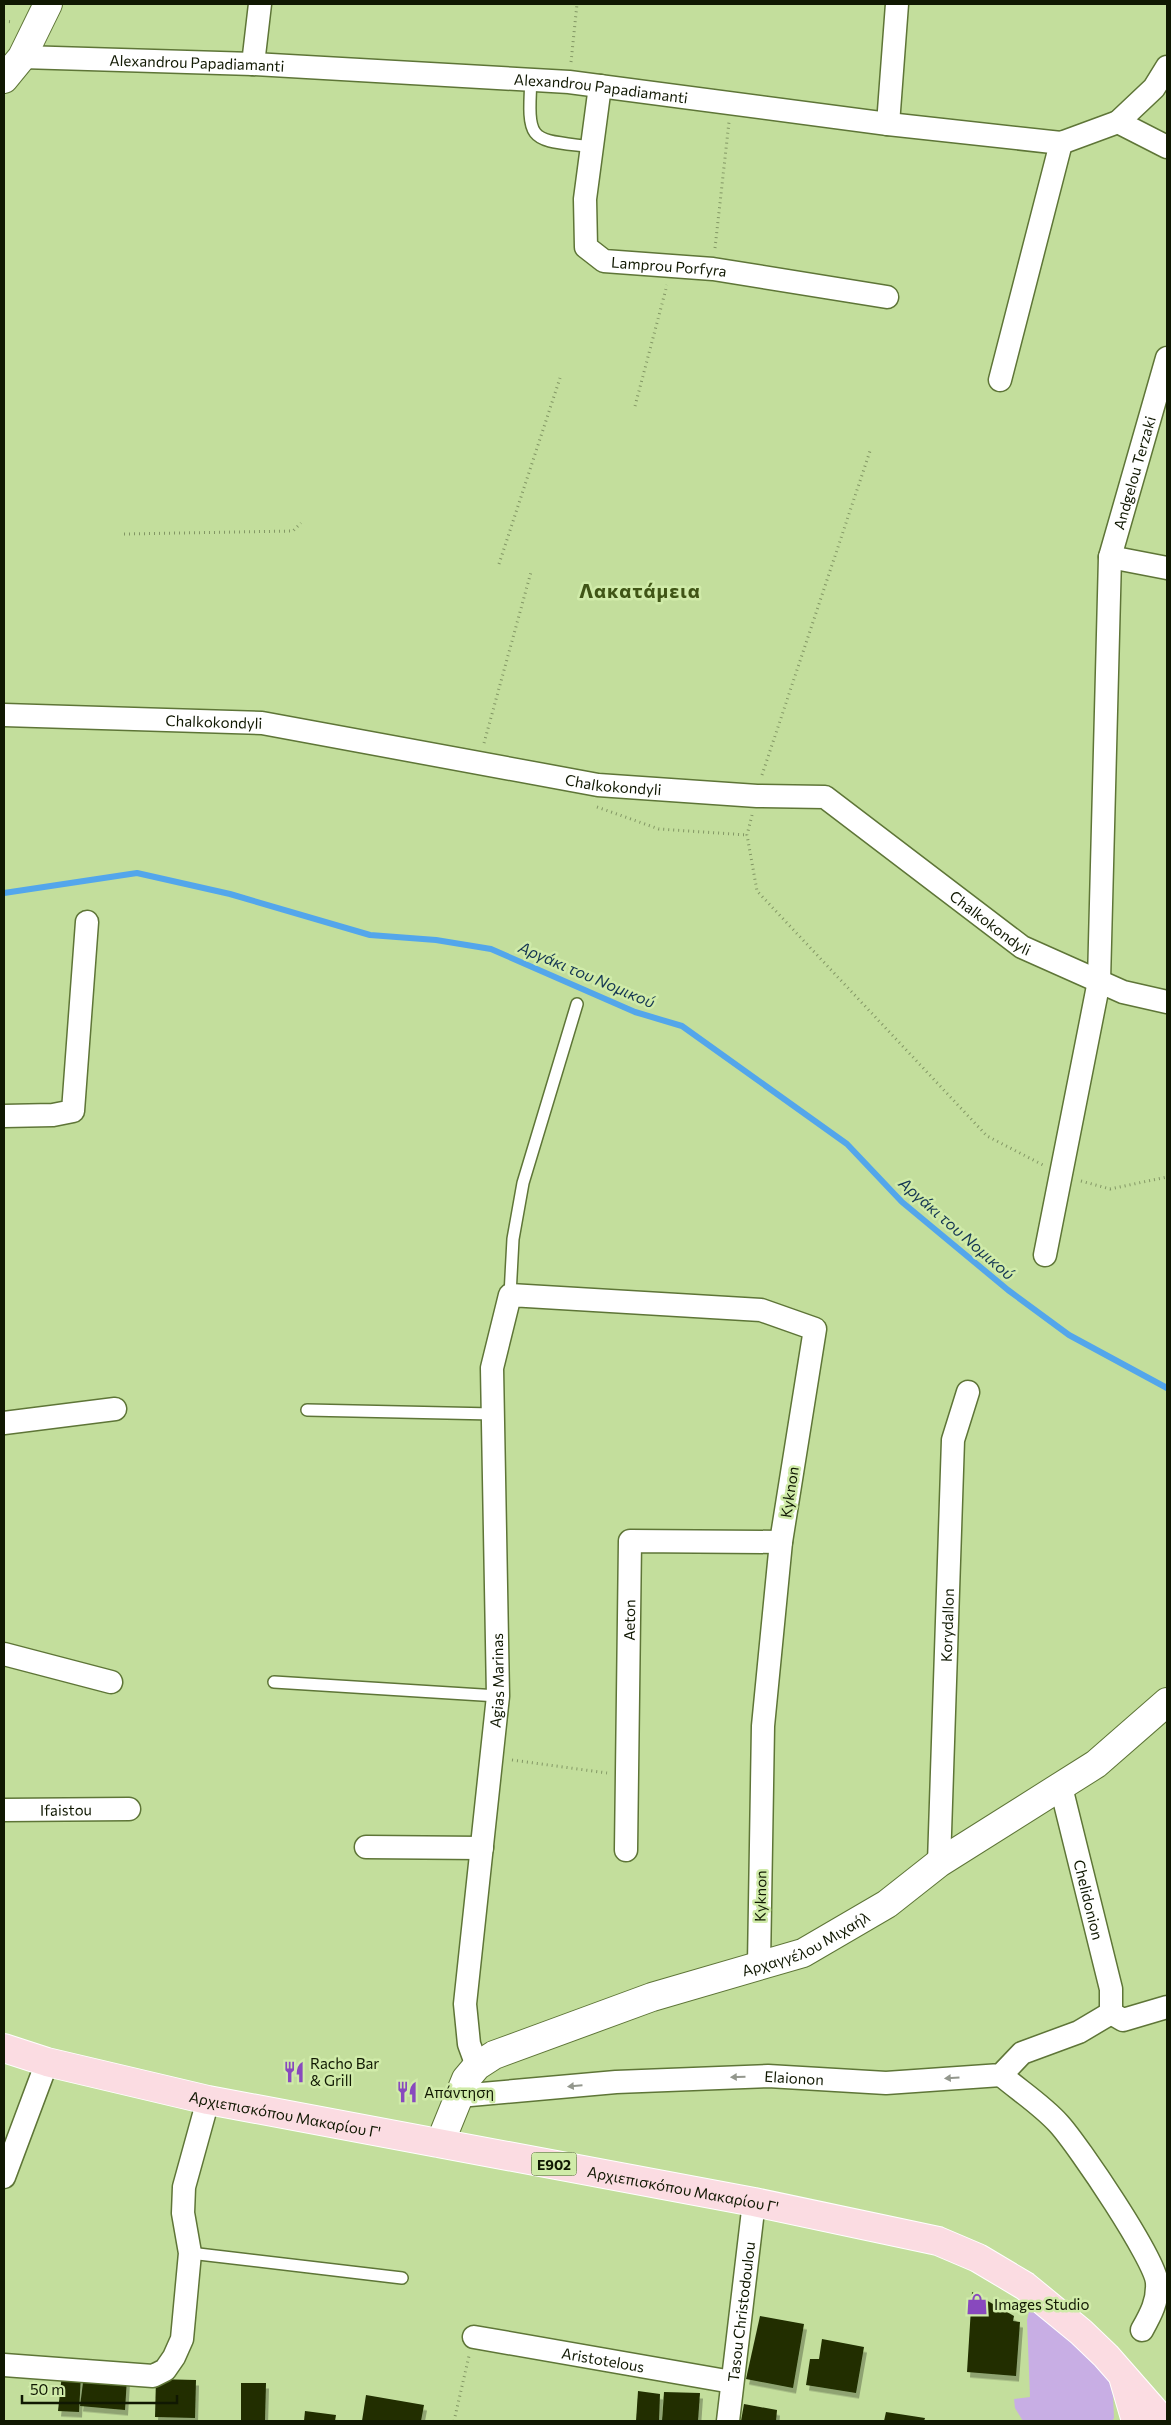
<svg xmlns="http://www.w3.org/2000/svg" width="1171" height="2425" font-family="Commissioner,sans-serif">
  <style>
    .green { fill: #c8aee4 }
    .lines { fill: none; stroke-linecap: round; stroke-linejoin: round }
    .stream { stroke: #53a6eb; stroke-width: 6 }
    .building { fill: #202f00; filter: url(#shadow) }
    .service-casing { stroke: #5e7537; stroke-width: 14 }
    .minor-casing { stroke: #5e7537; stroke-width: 25 }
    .tertiary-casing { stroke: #5e7537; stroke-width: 30 }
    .primary-casing { stroke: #fff; stroke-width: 30 }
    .path { stroke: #829664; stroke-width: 3; stroke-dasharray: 1 4; stroke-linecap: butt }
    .service { stroke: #fff; stroke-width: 11 }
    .minor { stroke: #fff; stroke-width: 22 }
    .tertiary { stroke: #fff; stroke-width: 28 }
    .primary { stroke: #fbdce2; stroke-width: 28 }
    .oneway { fill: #93978d }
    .labels { text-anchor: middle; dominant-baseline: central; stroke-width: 5; stroke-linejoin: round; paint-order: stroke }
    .shield { fill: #d0eba9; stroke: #4a5734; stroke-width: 1 }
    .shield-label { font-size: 14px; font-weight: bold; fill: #101802 }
    .street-label { font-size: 15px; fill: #101802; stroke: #d0eba9 }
    .poi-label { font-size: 15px; fill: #101802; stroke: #d0eba9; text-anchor: start }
    .water-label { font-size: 16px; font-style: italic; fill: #143652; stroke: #d0eba9 }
    .district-label { font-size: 20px; font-weight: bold; letter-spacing: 1px; fill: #405516; stroke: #d0eba9 }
  </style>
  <defs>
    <filter id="shadow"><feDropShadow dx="3" dy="5.5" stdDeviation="0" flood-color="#0004"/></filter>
  </defs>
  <rect width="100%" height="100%" fill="#c3de9c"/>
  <path class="green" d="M1030,2307L1085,2352L1109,2380L1113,2396L1114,2418L1112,2421H1023L1015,2408L1014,2399L1030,2397L1027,2320Z"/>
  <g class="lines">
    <path class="stream" d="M4,893L137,873L230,894L370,935L436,940L491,949L635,1012L682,1026L847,1144L902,1202L1008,1290L1069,1335L1167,1388"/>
  </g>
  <g class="building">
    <path d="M972,2292L1014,2316L1013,2321L1020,2322L1016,2376L967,2372Z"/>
    <path d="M760,2316L804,2324L793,2388L746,2379Z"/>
    <path d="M822,2339L864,2347L856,2393L806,2385L810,2359H819Z"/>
    <path d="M62,2374L81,2375L79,2412L58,2411Z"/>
    <path d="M84,2375L127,2378L125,2410L80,2406Z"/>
    <path d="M156,2379L196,2380L195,2418L155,2417Z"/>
    <path d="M241,2383H266L265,2420H241Z"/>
    <path d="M638,2391L660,2394L659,2421H636Z"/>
    <path d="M664,2392L700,2393L698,2421H662Z"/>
    <path d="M366,2395L424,2405L421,2421H362Z"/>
    <path d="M744,2404L777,2410L776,2421H741Z"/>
    <path d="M305,2411L336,2415L335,2421H304Z"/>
    <path d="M886,2412L925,2418L924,2421H884Z"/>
  </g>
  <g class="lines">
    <g class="service-casing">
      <g id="service">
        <path d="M531,80C527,145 531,139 592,147"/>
        <path d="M510,1295L513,1239L523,1183L577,1004"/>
        <path d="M307,1410L493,1414"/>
        <path d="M274,1682L498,1696"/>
        <path d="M190,2253L402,2278"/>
      </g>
    </g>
    <g class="minor-casing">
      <g id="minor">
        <path id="s1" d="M22,57L253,64L569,82L888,124L1061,143L1118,122L1167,147"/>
        <path d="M253,64L260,4"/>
        <path id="s2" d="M600,86L585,199L586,247L604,261L713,269L887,297"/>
        <path d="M1118,122L1154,88L1167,67"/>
        <path d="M888,124L897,4"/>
        <path d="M1000,380L1061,143"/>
        <path d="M1110,557L1167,568"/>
        <path id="s3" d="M4,715L262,723L598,785L757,796L825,797L1022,947L1123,992L1167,1002"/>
        <path d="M4,1116L53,1115L73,1111L87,922"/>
        <path id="s4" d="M1045,1255L1099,981L1110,557L1167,358"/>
        <path d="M4,1423L115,1409"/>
        <path d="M4,1654L111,1682"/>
        <path id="s5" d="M1061,1787L1111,1989V2013"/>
        <path id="s6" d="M4,1810L129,1809"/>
        <path d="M366,1847L482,1848"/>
        <path id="s7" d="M626,1850L630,1541L781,1542"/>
        <path id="s8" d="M939,1863L953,1440L968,1392"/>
        <path d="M1111,2013L1123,2020L1167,2007"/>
        <path id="s9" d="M477,2066L469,2044L465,2004L498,1696L492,1368L510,1295L761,1310L815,1329L781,1542L763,1726L759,1964"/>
        <path d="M1001,2075C1020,2091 1043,2106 1059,2124C1078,2145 1156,2260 1157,2283C1158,2301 1151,2314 1142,2330"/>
        <path id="s10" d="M459,2096L616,2082L768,2076L886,2083L1001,2075L1022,2053L1079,2032L1111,2013"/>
        <path d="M4,2177L47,2062"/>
        <path id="s11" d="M474,2337L732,2382"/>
        <path d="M4,2365L153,2376L165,2370L174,2357L182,2339L190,2253L183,2213L184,2187L208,2100"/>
        <path id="s12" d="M728,2421L754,2202"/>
      </g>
    </g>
    <g class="tertiary-casing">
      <g id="tertiary">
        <path d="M4,79L22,57L48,4"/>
        <path id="s13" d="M440,2143L466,2079L477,2066L494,2055L652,1997L803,1953L887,1904L939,1863L1096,1764L1167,1702"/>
      </g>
    </g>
    <g class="primary-casing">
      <g id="primary">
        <path id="s14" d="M4,2048L47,2062L208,2100L754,2202L938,2241L978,2258L1025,2286L1081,2332L1106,2356L1163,2421"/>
        <path d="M1124,2380L1136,2421"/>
      </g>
    </g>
    <g class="path">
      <path d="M4,21L13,22"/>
      <path d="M571,62L577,4"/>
      <path d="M715,248L729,122"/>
      <path d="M635,406L667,285"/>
      <path d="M124,534L293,531L301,523"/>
      <path d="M499,564L560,378"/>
      <path d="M484,743L531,572"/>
      <path d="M762,775L870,451"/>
      <path d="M597,807L659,829L747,835"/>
      <path d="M752,815L747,835L757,891L987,1136L1043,1165"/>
      <path d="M1081,1181L1110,1189L1167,1177"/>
      <path d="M512,1760L607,1773"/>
      <path d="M454,2421L469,2356"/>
    </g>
    <use href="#service" class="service"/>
    <use href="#minor" class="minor"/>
    <use href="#tertiary" class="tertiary"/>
    <use href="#primary" class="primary"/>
  </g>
  <defs><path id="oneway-solid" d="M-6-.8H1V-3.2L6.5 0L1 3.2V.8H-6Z" transform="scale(1.25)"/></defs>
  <g class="oneway">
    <use href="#oneway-solid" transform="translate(738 2077) rotate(178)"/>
    <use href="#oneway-solid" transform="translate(952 2078) rotate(176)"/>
    <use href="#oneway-solid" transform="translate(575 2086) rotate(175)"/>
  </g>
  <defs>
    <g id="restaurant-bare" transform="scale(1.725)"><path d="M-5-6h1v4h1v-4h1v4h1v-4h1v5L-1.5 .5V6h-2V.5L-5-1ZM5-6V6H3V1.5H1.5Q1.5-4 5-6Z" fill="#8849be" stroke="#d0eba9" stroke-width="2.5" paint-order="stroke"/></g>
    <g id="shop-bare" transform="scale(1.725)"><path d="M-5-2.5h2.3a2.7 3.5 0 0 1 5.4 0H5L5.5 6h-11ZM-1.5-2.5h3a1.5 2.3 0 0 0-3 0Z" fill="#8849be" stroke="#d0eba9" stroke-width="2.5" paint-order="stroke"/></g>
  </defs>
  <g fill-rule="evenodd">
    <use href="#restaurant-bare" x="294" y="2072"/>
    <use href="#restaurant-bare" x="407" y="2092"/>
    <use href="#shop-bare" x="977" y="2304"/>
  </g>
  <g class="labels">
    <rect class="shield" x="531.5" y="2152.5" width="45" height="23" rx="4"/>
    <g class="shield-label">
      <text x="554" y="2164">E902</text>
    </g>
    <g class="street-label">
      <text stroke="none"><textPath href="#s1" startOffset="175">Alexandrou Papadiamanti</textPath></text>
      <text stroke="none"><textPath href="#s1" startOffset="580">Alexandrou Papadiamanti</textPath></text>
      <text stroke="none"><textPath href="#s2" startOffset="250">Lamprou Porfyra</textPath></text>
      <text stroke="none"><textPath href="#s4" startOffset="791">Andgelou Terzaki</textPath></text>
      <text stroke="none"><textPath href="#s3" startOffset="210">Chalkokondyli</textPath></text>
      <text stroke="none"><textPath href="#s3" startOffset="615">Chalkokondyli</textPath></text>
      <text stroke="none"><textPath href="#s3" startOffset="1035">Chalkokondyli</textPath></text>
      <text transform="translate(789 1492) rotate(-81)">Kyknon</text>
      <text stroke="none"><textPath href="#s7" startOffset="230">Aeton</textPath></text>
      <text stroke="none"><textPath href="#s8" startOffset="238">Korydallon</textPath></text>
      <text stroke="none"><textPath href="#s9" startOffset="389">Agias Marinas</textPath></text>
      <text stroke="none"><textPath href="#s6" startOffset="62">Ifaistou</textPath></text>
      <text transform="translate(760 1896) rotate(-89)">Kyknon</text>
      <text stroke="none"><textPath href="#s5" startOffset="116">Chelidonion</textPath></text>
      <text stroke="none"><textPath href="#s13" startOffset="438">Αρχαγγέλου Μιχαήλ</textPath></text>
      <text stroke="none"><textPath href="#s10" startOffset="336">Elaionon</textPath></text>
      <text stroke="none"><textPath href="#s14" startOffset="289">Αρχιεπισκόπου Μακαρίου Γ'</textPath></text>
      <text stroke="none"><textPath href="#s14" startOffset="694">Αρχιεπισκόπου Μακαρίου Γ'</textPath></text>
      <text stroke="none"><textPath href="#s12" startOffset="110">Tasou Christodoulou</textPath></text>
      <text stroke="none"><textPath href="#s11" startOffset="131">Aristotelous</textPath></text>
    </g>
    <g class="poi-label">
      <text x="310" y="2063">Racho Bar<tspan x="310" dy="17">&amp; Grill</tspan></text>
      <text x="424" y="2092">Απάντηση</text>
      <text x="994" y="2304">Images Studio</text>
    </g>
    <g class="water-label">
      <text transform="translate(587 974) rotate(23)">Αργάκι του Νομικού</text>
      <text transform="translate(957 1228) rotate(41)">Αργάκι του Νομικού</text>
    </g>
    <g class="district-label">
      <text x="640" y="590">Λακατάμεια</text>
    </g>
  </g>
  <rect width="1171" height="2425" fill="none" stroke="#101802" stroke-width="10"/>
  <path d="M22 2395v8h155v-8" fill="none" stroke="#101802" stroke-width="2.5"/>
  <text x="30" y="2395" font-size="15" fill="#101802" stroke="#d0eba9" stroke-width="4" paint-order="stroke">50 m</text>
</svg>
